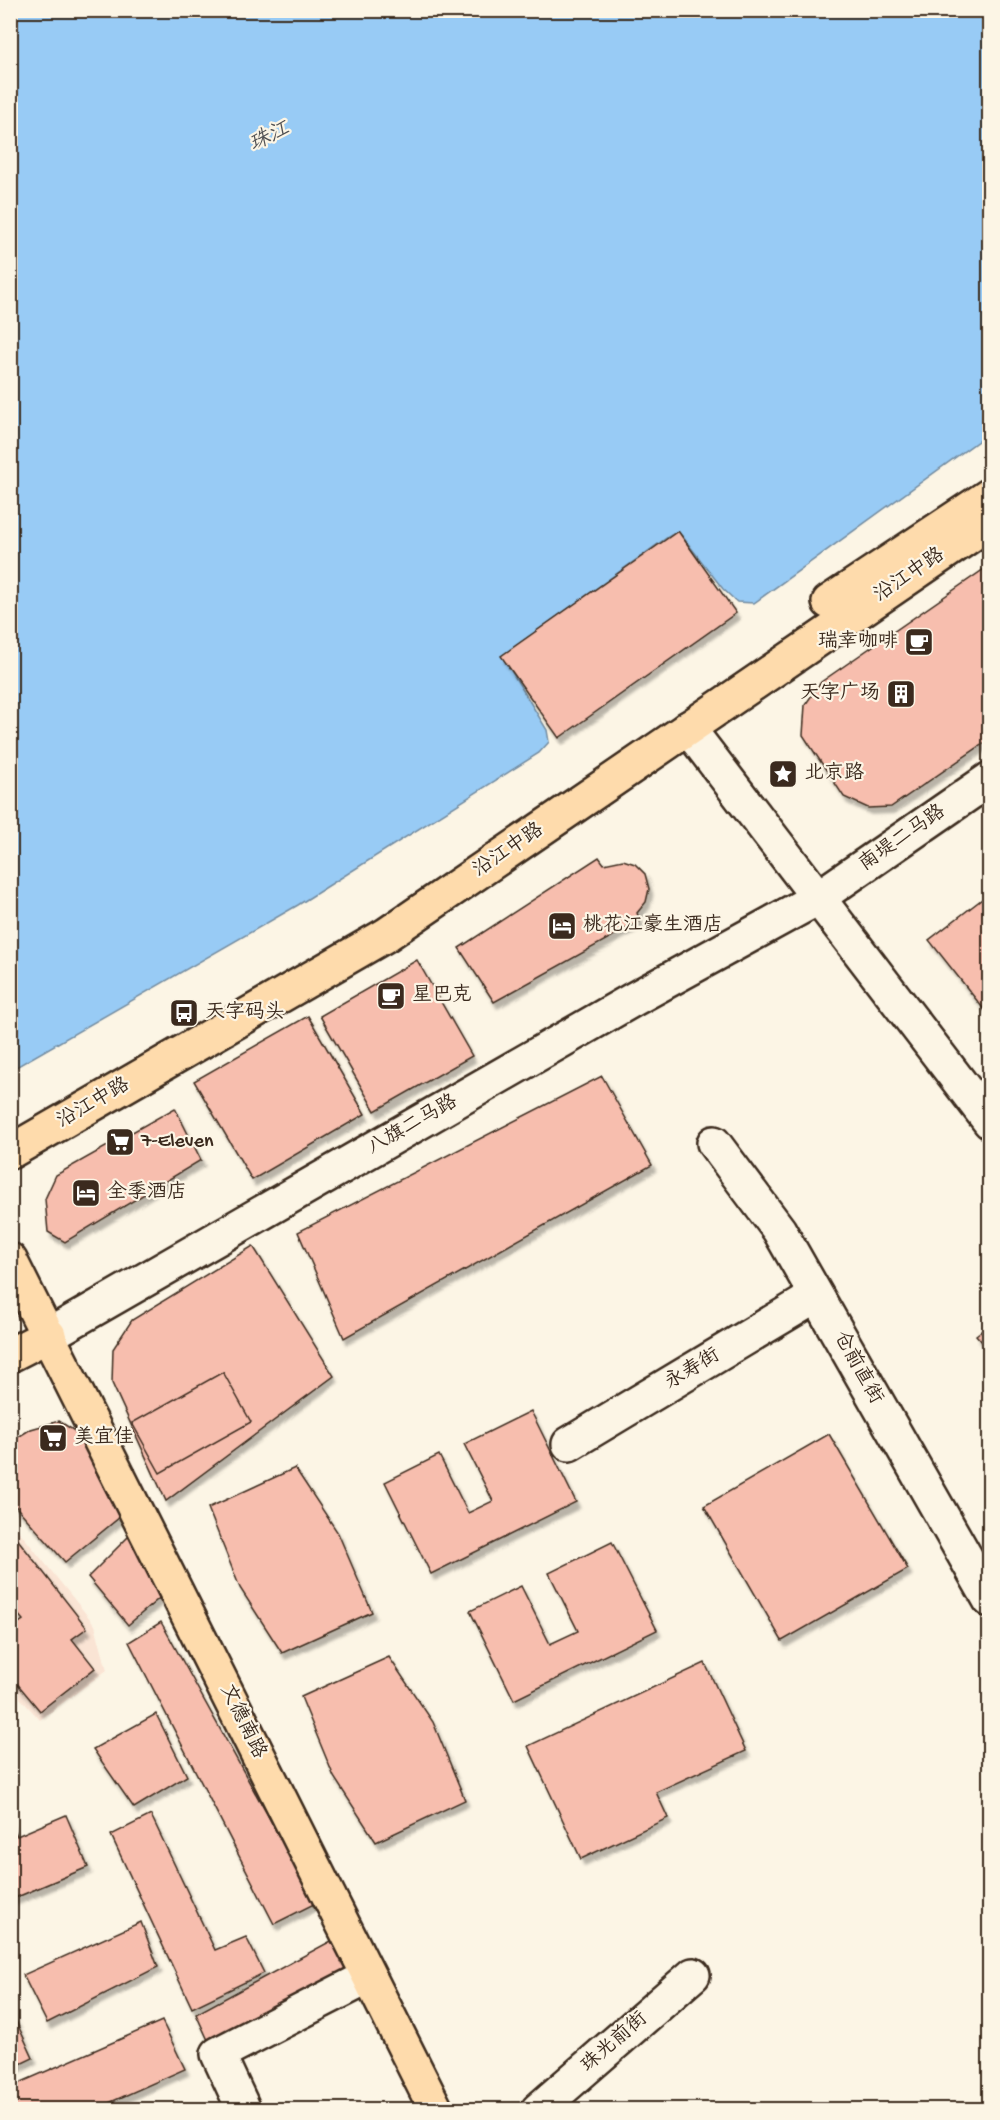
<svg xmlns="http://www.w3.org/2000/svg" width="1000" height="2120" font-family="'Gochi Hand','LXGW WenKai TC',sans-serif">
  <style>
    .built { fill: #fae4d4 }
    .water { fill: #98cbf5; stroke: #738b9f; stroke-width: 1.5 }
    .building { fill: #f7beae; stroke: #3b2a1e; stroke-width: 1.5; filter: url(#shadow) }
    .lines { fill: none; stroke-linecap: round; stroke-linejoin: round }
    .minor-casing { stroke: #3b2a1e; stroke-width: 38 }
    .major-casing { stroke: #3b2a1e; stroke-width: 38 }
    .minor { stroke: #fcf5e5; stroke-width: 33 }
    .major { stroke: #fedbac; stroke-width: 33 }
    .labels { text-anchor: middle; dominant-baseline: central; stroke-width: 4.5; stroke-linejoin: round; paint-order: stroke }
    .street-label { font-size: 20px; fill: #3b2a1e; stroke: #fcf5e5 }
    .poi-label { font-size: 20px; fill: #3b2a1e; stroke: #fcf5e5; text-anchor: start }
    .water-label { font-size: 21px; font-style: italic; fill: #525254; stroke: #fcf5e5 }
  </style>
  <defs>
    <filter id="shadow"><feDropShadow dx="3.5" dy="6" stdDeviation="1.5" flood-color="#0004"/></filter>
  </defs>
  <rect width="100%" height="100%" fill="#fcf5e5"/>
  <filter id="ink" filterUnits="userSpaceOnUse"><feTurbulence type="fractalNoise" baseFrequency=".0167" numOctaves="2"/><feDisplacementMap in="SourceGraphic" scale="12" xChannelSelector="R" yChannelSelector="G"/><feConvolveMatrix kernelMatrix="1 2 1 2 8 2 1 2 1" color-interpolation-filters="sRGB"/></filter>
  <g filter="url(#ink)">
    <path class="built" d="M10,1520L95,1625L107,1670L40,1720L11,1688Z"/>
    <path class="water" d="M11,11H989V433L754,603L737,602L723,589L678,531L668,537L502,656L547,730L549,742L539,753L298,905L11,1070Z"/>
    <g class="building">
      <path d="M678,531L736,613L559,738L501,656Z"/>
      <path d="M990,565V739L891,807L868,808L844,797L803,735L805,705L821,682Z"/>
      <path d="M599,857L604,864L623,860L635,864L645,874L649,889L646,902L637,913L640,921L494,1002L459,948Z"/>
      <path d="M990,893V1017L929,940Z"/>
      <path d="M417,960L472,1056L375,1111L320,1016Z"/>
      <path d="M308,1016L365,1114L252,1180L194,1081Z"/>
      <path d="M602,1076L652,1165L344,1338L298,1232Z"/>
      <path d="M175,1108L201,1160L65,1242L48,1232L45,1199L56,1175Z"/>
      <path d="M253,1246L334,1376L166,1501L112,1383L113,1349L132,1320Z"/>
      <path d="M990,1324V1351L976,1335Z"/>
      <path d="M223,1372L251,1422L160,1473L132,1423Z"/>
      <path d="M531,1411L576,1502L431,1574L385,1482L439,1455L468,1513L493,1501L464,1444Z"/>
      <path d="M59,1421L84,1437L104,1488L120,1517L65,1562L10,1500V1442L31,1429Z"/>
      <path d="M829,1434L908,1569L782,1641L704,1506Z"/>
      <path d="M295,1468L338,1533L372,1612L282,1653L240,1588L208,1508Z"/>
      <path d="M130,1535L164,1594L128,1625L88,1577Z"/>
      <path d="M15,1536L87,1628L72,1639L95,1668L40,1711L10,1675V1629L23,1620L10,1605V1539Z"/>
      <path d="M612,1542L657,1630L514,1700L470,1611L521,1586L550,1644L578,1631L549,1573Z"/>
      <path d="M161,1622L316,1903L274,1924L129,1642Z"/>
      <path d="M389,1657L433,1722L465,1800L376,1842L334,1777L301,1697Z"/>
      <path d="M705,1663L746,1751L656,1792L668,1818L581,1859L528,1746Z"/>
      <path d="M156,1714L187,1776L134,1808L93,1749Z"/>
      <path d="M66,1815L88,1867L10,1900V1820L17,1836Z"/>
      <path d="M151,1815L215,1950L246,1937L264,1973L192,2008L111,1835Z"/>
      <path d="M141,1922L158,1967L47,2023L23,1975Z"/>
      <path d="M331,1941L351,1976L213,2051L196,2014Z"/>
      <path d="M10,2008L33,2058L10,2069Z"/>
      <path d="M162,2021L185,2069L93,2110H10V2087Z"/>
    </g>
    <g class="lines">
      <g class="minor-casing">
        <g id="minor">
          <path d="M688,728L990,1122"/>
          <path d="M714,1143L779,1230L990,1600"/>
          <path d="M49,1335L634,999L816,899L990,779"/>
          <path d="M569,1444L816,1296"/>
          <path d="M244,2110L218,2054L368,1977"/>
          <path d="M538,2110L693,1975"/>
        </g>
      </g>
      <g class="major-casing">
        <g id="major">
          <path d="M829,602L990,495"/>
          <path d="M10,1152L386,935L990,522"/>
          <path d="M10,1260L436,2110"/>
          <path d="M10,1355L49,1335"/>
        </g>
      </g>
      <use href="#minor" class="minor"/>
      <use href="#major" class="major"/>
    </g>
  </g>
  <defs>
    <g id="cafe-square" transform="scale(1.5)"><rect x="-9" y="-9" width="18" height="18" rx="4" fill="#3b2a1e" stroke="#fcf5e5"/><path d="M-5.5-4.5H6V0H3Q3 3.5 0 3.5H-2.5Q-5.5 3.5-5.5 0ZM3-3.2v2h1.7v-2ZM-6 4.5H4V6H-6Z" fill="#fff"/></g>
    <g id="building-square" transform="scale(1.5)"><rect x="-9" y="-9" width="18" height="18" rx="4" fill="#3b2a1e" stroke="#fcf5e5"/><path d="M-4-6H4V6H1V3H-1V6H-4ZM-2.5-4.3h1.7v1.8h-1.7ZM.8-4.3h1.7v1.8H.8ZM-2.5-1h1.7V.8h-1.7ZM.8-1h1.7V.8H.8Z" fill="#fff"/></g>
    <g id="sight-square" transform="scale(1.5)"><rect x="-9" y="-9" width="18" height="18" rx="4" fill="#3b2a1e" stroke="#fcf5e5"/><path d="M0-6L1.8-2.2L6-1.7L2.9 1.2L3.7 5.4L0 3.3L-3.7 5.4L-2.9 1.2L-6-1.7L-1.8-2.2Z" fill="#fff"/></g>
    <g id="hotel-square" transform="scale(1.5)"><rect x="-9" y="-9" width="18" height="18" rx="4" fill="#3b2a1e" stroke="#fcf5e5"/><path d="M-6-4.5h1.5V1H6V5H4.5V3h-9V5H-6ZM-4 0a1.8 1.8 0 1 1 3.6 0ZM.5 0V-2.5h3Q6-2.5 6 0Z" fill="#fff"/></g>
    <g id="bus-square" transform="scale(1.5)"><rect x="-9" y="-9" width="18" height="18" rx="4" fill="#3b2a1e" stroke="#fcf5e5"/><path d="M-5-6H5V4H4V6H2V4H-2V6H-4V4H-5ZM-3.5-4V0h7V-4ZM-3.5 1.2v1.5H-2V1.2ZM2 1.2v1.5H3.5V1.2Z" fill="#fff"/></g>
    <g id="supermarket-square" transform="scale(1.5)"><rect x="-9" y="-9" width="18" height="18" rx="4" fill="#3b2a1e" stroke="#fcf5e5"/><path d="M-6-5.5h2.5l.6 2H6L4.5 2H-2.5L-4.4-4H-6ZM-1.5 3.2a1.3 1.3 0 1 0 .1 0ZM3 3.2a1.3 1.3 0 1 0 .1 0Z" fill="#fff"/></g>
  </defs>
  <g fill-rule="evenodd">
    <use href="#cafe-square" x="919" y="642"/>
    <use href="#building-square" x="901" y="694"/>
    <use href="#sight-square" x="783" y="774"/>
    <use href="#hotel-square" x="562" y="926"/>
    <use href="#cafe-square" x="391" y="996"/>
    <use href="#bus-square" x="184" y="1013"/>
    <use href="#supermarket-square" x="120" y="1142"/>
    <use href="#hotel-square" x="86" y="1193"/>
    <use href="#supermarket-square" x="53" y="1438"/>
  </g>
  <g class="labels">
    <g class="street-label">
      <text transform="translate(910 576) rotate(-34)">沿江中路</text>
      <text transform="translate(903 839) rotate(-35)">南堤二马路</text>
      <text transform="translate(509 851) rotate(-34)">沿江中路</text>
      <text transform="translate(94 1104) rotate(-30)">沿江中路</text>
      <text transform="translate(413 1126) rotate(-30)">八旗二马路</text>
      <text transform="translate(857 1368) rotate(61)">仓前直街</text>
      <text transform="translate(693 1370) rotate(-31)">永寿街</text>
      <text transform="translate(242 1722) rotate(64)">文德南路</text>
      <text transform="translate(615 2043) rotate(-41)">珠光前街</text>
    </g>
    <g class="poi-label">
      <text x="898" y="642" text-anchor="end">瑞幸咖啡</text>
      <text x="880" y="694" text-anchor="end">天字广场</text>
      <text x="804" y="774">北京路</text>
      <text x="583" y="926">桃花江豪生酒店</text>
      <text x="412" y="996">星巴克</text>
      <text x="205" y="1013">天字码头</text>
      <text x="141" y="1142">7-Eleven</text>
      <text x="107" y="1193">全季酒店</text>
      <text x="74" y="1438">美宜佳</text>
    </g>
    <g class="water-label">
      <text transform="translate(270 138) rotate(-26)">珠江</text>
    </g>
  </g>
  <rect width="1000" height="2120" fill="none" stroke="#fcf5e5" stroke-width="36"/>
  <rect x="18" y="18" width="964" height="2084" fill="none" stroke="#3b2a1e" stroke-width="2" filter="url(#ink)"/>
</svg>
